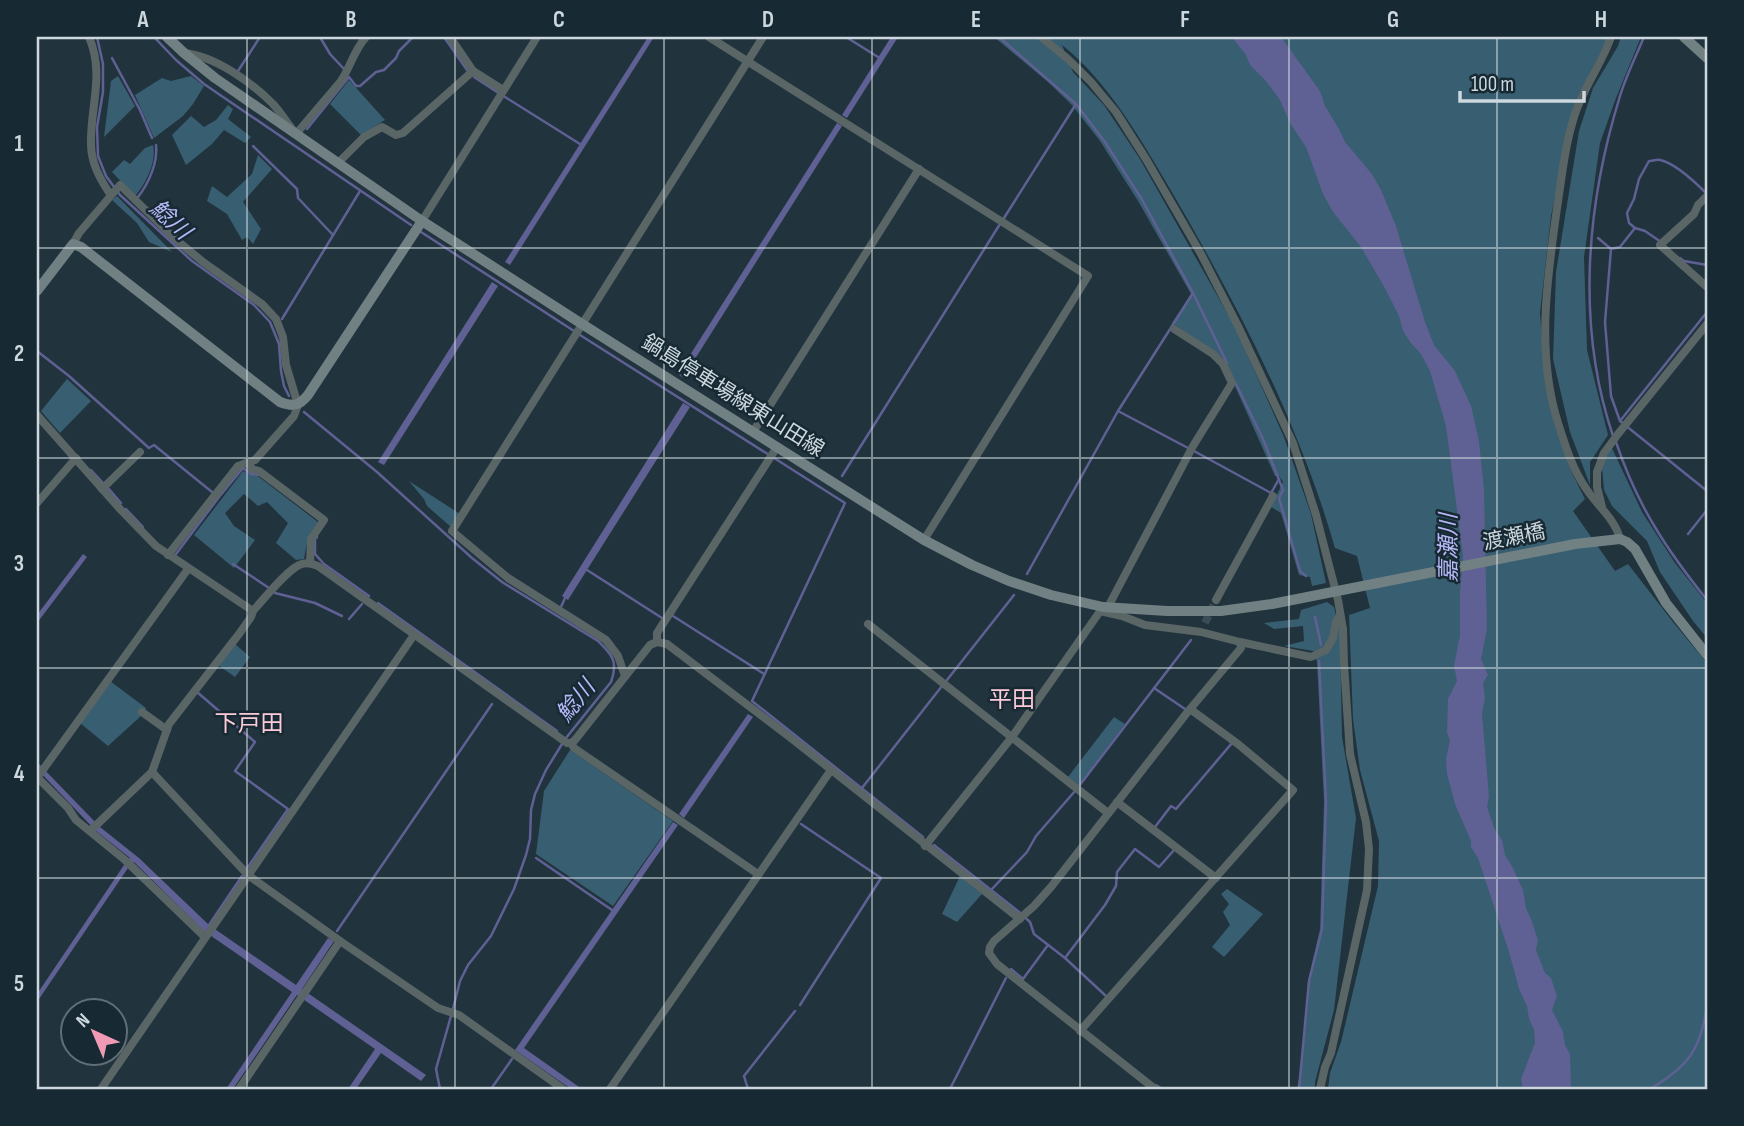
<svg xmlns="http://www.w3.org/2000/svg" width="1744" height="1126" font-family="'Sofia Sans Condensed','Noto Sans JP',sans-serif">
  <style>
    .green { fill: #385e71 }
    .water { fill: #5f6093 }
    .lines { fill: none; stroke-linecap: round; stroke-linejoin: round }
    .stream { stroke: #5f6093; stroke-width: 2.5 }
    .street-tunnel { stroke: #3b4c55; stroke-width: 8; stroke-dasharray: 8 4; stroke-linecap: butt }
    .street { stroke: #5a6566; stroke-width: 8 }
    .secondary { stroke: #718183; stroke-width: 10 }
    .grid { fill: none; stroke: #cdd8de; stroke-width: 2; stroke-opacity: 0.55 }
    .labels { text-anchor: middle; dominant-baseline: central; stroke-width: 5; stroke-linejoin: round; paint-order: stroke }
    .street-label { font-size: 21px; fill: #cdd8de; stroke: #172933 }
    .water-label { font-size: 23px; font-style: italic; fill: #b6b8f7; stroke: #172933 }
    .neighbourhood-label { font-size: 23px; fill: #fccad8; stroke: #172933 }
    .neatline { fill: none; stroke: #cdd8de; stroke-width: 2.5 }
    .grid-label { font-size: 23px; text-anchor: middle; font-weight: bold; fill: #cdd8de }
  </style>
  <rect width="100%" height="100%" fill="#21333d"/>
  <g class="green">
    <path d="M994,37H1608L1582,89L1570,123L1551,216L1540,313L1545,378L1554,423L1572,473L1585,499L1573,511L1615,571L1628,564L1673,622L1707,663V1089H1328L1330,1073L1341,1042L1378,886L1379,841L1360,770L1353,719L1349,615L1370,608L1357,556L1335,548C1299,423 1238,306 1173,194C1143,143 1109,82 1062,45L1073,72L1104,105L1140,159L1235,327L1284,437L1311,514L1326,583L1312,586L1310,577L1299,575L1281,513L1271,507L1283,482L1279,476H1275L1222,357L1172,323L1191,294L1138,201L1100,141L1072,105L1048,82Z"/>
    <path d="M1621,37H1641L1616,98L1600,143L1584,257L1587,350L1608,435L1590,462V485L1570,432L1553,359L1556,272L1579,131L1593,88L1618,46Z"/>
    <path d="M118,76L135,106L104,137L111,81Z"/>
    <path d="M191,76L204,86L193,104L183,116L154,138L135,95L162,78L171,81Z"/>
    <path d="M349,80L385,120L361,135L330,104Z"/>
    <path d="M228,105L233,109L228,119L251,137L245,143L224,130L212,144L186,165L172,135L191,116L204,127L216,120Z"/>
    <path d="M153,145C157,161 146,184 135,196L112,172L124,160L130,164L145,148Z"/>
    <path d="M258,155L272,169L243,202L261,229L253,244L247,237L242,240L227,214L207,201L212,186L227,197L252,174Z"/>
    <path d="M117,196L172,252L149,242L137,223L112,200Z"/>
    <path d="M67,379L91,401L60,433L41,411Z"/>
    <path d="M1611,446L1642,512L1675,563L1707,603V638L1693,621L1660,572L1647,541L1612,506L1604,490L1602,467Z"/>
    <path d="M243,471L259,477L318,522L308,537L304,559L296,560L276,543L288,523L267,502L258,506L244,494L225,513L234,526L255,540L234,568L194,535Z"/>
    <path d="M409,481L460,514L451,527L427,506L424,499Z"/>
    <path d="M1327,602L1334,607L1340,634L1342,737L1356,818L1334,1010L1315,1082V1089H1297L1301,1067L1308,981L1320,929L1324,801L1317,662L1313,651L1284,646L1304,641L1303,626L1274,629L1264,623L1299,619L1301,610Z"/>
    <path d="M235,644L250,657L235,677L218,665Z"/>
    <path d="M110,681L146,708L141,716L108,746L80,723Z"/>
    <path d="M1114,717L1125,724L1079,785L1068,777Z"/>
    <path d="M570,750L673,821L613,906L536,854L544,791Z"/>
    <path d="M960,876L982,894L957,922L942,914Z"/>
    <path d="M1227,889L1263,914L1224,957L1212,947L1230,925L1223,912L1229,904L1221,894Z"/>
  </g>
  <g class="water">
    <path d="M648,37H654L510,265L505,262Z"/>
    <path d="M891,37H898L847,118L842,115Z"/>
    <path d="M1232,37H1281L1320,91L1325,106L1339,129L1345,142L1372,174L1381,190L1396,226L1425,322L1434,345L1455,371L1471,406L1479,441L1484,490L1487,629L1481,659L1488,675L1483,683L1485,698L1482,714L1489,796L1487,807L1495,830L1502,840L1505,855L1513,868L1523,890L1526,908L1531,919L1538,940L1536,950L1545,973L1551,978L1557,996L1552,1010L1563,1032L1565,1045L1570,1054L1571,1089H1523L1521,1079L1535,1043L1534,1030L1529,1019L1527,1006L1519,989L1509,952L1478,858L1471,847V841L1455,804L1447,774L1446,759L1450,740L1447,733L1448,699L1457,681L1454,666L1460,635V593L1463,556L1446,426L1430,371L1421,354L1410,342L1403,331L1399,316L1386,290L1361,247L1333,212L1323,194L1306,147L1290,123L1280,100L1266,81L1250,65L1246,55Z"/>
    <path d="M837,123L842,126L683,378L678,374Z"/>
    <path d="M492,282L498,286L384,465L378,462Z"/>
    <path d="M683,403L690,407L568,600L562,596Z"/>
    <path d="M83,554L87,557L37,623V615Z"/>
    <path d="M748,714L753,717L684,818L679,814Z"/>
    <path d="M37,762L100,827L139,858L209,925L296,985L328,938L334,941L302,989L426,1075L421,1081L381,1053L356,1089H348L375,1049L297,995L233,1089H226L292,992L204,931L134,862L128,868L37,1002V994L124,865L130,858L96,831L37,769Z"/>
    <path d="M673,822L678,825L524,1048L582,1089H571L515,1050Z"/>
  </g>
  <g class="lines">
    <g class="stream">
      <path d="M97,37L103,64V92L97,127L98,156L106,176L120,195L192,261L254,305L270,322L279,344L281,371L284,386L289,396"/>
      <path d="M154,37L176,60L204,84L411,225"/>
      <path d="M320,37L330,54L344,69"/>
      <path d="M444,37L467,70"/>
      <path d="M846,37L878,57"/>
      <path d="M999,37L1076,104L1105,142L1141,198L1193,293L1227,363"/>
      <path d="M112,58L140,110L152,138"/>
      <path d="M238,71L260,37"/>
      <path d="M474,77L497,92"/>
      <path d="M505,97L580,144"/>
      <path d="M307,129L349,77L356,86H360L376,72L384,70L396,58L399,51L413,37"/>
      <path d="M253,146L297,189L298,198L333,235"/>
      <path d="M138,197C149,183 158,162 156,145"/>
      <path d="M1004,218L1076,104"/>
      <path d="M1635,228L1629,223L1627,213L1634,199L1639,179L1649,161C1652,161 1657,159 1660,160C1675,163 1695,182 1706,193"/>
      <path d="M421,232L574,331"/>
      <path d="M1598,238L1611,249L1620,247L1635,228L1645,231L1661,242"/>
      <path d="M1611,249L1605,322L1611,396L1620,421"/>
      <path d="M1680,258L1684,261L1707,265"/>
      <path d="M1707,312L1620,421L1707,491"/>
      <path d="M282,319L360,191"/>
      <path d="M580,335L845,503L752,701L923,837"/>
      <path d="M37,351L69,376L149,448L154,445L212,492"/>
      <path d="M1235,382L1263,439L1283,490L1279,498L1300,571L1306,576"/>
      <path d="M1118,411L1188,448"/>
      <path d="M304,412L377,472L472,558L502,582L598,641C613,655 618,662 611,682L566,738"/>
      <path d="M1613,436C1576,326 1586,206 1620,96C1626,76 1636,56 1644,37"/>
      <path d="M1616,442C1637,505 1666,549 1707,600"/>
      <path d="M1194,451L1271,493"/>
      <path d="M91,470L103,483"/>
      <path d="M842,476L1000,224"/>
      <path d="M108,488L121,503"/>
      <path d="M1270,495L1279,479"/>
      <path d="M126,509L143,527"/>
      <path d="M1688,534L1707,510"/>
      <path d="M317,537L315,539V554L324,564L369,596"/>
      <path d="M176,554L219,497L243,468L251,474L259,475"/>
      <path d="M233,564L269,588"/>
      <path d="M587,570L662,618"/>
      <path d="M1027,574L1118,411L1193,293"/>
      <path d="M275,593L315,603L342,616"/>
      <path d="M378,603L557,731"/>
      <path d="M561,607L565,598"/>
      <path d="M673,616L764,674"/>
      <path d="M1315,617L1321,645"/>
      <path d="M349,619L362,604"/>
      <path d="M947,680L1014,595"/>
      <path d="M1154,688L1185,709"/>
      <path d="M197,692L255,742L235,771L288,809L248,867"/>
      <path d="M1079,786L1191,640"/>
      <path d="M862,788L942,686"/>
      <path d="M1155,827L1171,806L1176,809L1232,743L1230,742"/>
      <path d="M934,845L1019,912L1030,922L1034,934L1065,958L1106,996"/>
      <path d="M536,858L612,910"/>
      <path d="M992,889L1027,852L1036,836L1075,791"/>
      <path d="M209,925L242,876"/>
      <path d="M337,931L492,704"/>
      <path d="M1065,958L1105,905L1116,886L1117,872L1135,849L1159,867L1175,849"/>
      <path d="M1011,969L1023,979L1048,945"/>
      <path d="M800,1005L881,878L801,824"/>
      <path d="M453,1009L460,981L468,965L491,936L514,889L526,855L530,839L531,810L535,794L546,770L562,744"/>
      <path d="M1156,1085L1162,1089"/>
      <path d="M440,1089L436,1069L451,1016"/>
      <path d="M491,1089L512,1059"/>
      <path d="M748,1089L744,1076L795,1011"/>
      <path d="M950,1089L1006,978"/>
      <path d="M1299,1089L1309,981L1322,929L1326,802L1319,661"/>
      <path d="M1650,1089C1689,1066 1701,1049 1707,1005"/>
    </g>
    <path class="street-tunnel" d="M1205,623L1216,600"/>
    <g class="street">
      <path d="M89,37C105,74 90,107 91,144C91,163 100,179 110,194"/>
      <path d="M450,37L473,71L503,90"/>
      <path d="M709,37L1088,276L924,540"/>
      <path d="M1041,37L1068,59L1091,82L1116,112L1146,159L1201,254L1238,326L1293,443L1316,515L1338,600L1343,629L1344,664L1350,754L1366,822L1369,849L1367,890L1331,1053L1325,1067L1320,1089"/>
      <path d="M1611,37C1602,63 1584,87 1575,114C1565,144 1562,176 1557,208C1547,279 1536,353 1558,423C1565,445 1572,468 1585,487C1596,505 1615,518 1620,539"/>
      <path d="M184,53C215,56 251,82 273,104C281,113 288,124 296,134L341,81C351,66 354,50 366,37"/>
      <path d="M338,163L364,137L382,127L396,135L403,133L473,71"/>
      <path d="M1707,196L1698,205L1694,214L1660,245L1707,287"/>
      <path d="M422,221L537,37"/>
      <path d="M73,244L79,233L120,185L174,238L203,262L262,304L276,319L283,337L286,365L298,405L294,416L255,460L238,466L168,555"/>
      <path d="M37,415L120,509L156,546L253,611"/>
      <path d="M753,432L919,169"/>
      <path d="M248,462L252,469L259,471L324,520L311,539L310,563"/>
      <path d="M102,489L140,452"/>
      <path d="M37,503L76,458"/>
      <path d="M1602,507L1597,487V472L1604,453L1618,434L1707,324"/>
      <path d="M1216,600L1273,496"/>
      <path d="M1108,607L1193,446L1232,383L1223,364L1213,354L1174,329"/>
      <path d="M1100,611L1122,616L1145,625L1201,632L1240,642L1311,657L1326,650L1333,638L1336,622L1340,615"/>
      <path d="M868,624L1108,813"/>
      <path d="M657,642V633L777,447"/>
      <path d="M625,676L618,656L606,640L508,578L452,531L763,37"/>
      <path d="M142,712L167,730"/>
      <path d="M571,743L574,748L758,874"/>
      <path d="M152,772L248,875L340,941"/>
      <path d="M37,777L68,808L76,820L125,860L205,937"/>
      <path d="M37,778L188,569"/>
      <path d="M1117,802L1216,878"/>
      <path d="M90,831L152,772L169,724L239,634L251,617L253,611C263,600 289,567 302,564C308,562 312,564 318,566L567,743H571L575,740L650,645L657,642L667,644L791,738L1020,919"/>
      <path d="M925,846L1012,737L1103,607"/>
      <path d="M1080,1031L1293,790L1238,744L1190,709"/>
      <path d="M101,1089L414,635"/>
      <path d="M239,1089L340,941L438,1008L459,1015L563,1089"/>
      <path d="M610,1089L831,770"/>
      <path d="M1155,1089L997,964L989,953L990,947L994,941L1034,906L1051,887L1186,714L1241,648L1240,642"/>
    </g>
    <g class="secondary">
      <path d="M167,37L184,53L215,78L422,221L582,324L924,540L972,565L1009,581L1051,595L1103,607L1167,611H1221L1272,604L1575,544L1620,539L1627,542L1635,549L1666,603L1707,655"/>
      <path d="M1684,37L1707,58"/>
      <path d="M37,291L73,244L81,247L280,402C293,407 299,406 308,395L422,221"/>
    </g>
  </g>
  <path class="grid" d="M247,37V1089M455,37V1089M664,37V1089M872,37V1089M1080,37V1089M1289,37V1089M1497,37V1089M37,248H1707M37,458H1707M37,668H1707M37,878H1707"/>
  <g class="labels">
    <g class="street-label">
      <text transform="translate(733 396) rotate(32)">鍋島停車場線東山田線</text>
      <text transform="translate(1514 537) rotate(-11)">渡瀬橋</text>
    </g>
    <g class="water-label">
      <text transform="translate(170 220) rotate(43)">鯰川</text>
      <text transform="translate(1449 548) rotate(-90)">嘉瀬川</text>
      <text transform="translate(576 701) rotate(-51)">鯰川</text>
    </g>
    <g class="neighbourhood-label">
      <text x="1012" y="700">平田</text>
      <text x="249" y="724">下戸田</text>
    </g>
  </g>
  <rect width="1744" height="1126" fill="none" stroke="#172933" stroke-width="77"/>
  <g transform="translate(94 1032) rotate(316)"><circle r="33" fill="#172933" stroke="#606f77" stroke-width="2"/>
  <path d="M0-5L12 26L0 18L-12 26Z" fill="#f09ab5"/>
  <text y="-10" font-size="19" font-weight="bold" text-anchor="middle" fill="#cdd8de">N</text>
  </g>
  <path d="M1460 91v10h124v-10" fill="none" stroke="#cdd8de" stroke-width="3.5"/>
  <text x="1471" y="91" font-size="21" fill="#cdd8de" stroke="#172933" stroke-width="5" paint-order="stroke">100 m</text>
  <rect x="38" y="38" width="1668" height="1050" class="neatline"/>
  <g class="grid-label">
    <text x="143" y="27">A</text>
    <text x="351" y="27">B</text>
    <text x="559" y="27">C</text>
    <text x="768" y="27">D</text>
    <text x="976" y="27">E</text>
    <text x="1185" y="27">F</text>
    <text x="1393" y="27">G</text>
    <text x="1601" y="27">H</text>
    <text x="19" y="151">1</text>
    <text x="19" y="361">2</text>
    <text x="19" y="571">3</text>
    <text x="19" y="781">4</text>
    <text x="19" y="991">5</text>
  </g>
</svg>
